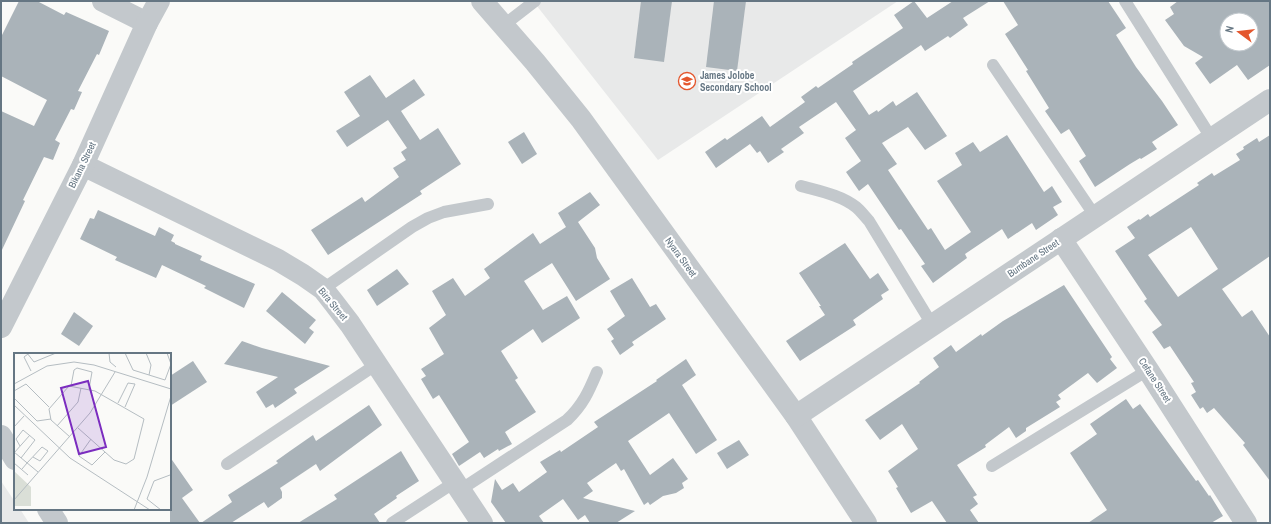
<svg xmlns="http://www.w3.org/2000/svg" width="1271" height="524" font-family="'Archivo Narrow',sans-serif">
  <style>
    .built { fill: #e8e9e9 }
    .building { fill: #aab3b9; fill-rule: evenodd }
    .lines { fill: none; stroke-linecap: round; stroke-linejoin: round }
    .lane { stroke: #c3c8cc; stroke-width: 12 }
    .street { stroke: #c3c8cc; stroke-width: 22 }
    .labels { text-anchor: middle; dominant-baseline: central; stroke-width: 4; stroke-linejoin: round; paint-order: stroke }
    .poi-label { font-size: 10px; font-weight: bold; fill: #657683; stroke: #fff; text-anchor: start }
    .street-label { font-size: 10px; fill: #657683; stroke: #fff }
    .inset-road { fill: none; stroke: #b5bdc2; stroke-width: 1 }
    .view { fill: #7b2cbf; fill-opacity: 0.15; stroke: #7b2cbf; stroke-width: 2 }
    .inset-edge { fill: none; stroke: #657683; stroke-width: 2 }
  </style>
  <rect width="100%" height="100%" fill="#fafaf8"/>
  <g class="built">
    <path d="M533,1H898L658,160Z"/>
    <path d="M1,481L15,502V509H20L29,523H1Z"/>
  </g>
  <g class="building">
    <path d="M19,1H37L64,15L66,12L109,31L99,55L97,54L78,91L82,92L74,110L71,109L55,140L60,143L53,160L44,157L23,200L25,201L1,252V111L34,126L47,100L1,76V37Z"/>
    <path d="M641,1H672L664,62L634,58Z"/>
    <path d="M714,1H746L737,71L706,67Z"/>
    <path d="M914,1L927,18L953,1H990L963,18L968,25L950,38L948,36L925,51L921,45L853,91L869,115L877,110L878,112L893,101L896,106L917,92L947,136L925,150L908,127L882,143L897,164L888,170L928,230L931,228L945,250L971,232L937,181L962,165L955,153L973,142L980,152L1007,135L1044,192L1052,186L1062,202L1053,207L1058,215L1036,230L1032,223L1008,239L1002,229L965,254L967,258L933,283L921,266L925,264L901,229L899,230L868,184L859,191L846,172L861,161L845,138L856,130L836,102L799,127L804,133L781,149L784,152L768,163L760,151L757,153L750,144L716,168L705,152L725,138L727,140L762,116L770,127L805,102L801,97L816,86L818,88L853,64L852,62L903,28L894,15Z"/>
    <path d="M1003,1H1108L1126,28L1116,35L1136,67L1162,101L1178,125L1152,142L1157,149L1141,159L1140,158L1130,164L1095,187L1079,161L1086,156L1069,129L1061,134L1045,111L1049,108L1026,71L1028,70L1005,34L1018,25Z"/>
    <path d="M1178,1H1270V65L1248,80L1237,65L1210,84L1195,63L1203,57L1184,46L1165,20L1174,14L1170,7ZM1227,20H1251V44H1227Z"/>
    <path d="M370,75L386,98L414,79L425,95L401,111L420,140L438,128L461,164L420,191L422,194L328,255L311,230L362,197L365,202L399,177L393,168L406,160L401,152L407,148L388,120L347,147L336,131L360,116L344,92Z"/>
    <path d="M524,132L537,154L522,164L508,142Z"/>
    <path d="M1270,135V256L1222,289L1242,317L1252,310L1270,337V481L1243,445L1245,443L1214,408L1207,413L1203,407L1200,409L1191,395L1196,392L1191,383L1194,382L1170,346L1164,349L1152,332L1162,325L1144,301L1147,299L1115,251L1135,238L1127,227L1139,219L1140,220L1148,214L1150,217L1199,185L1197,183L1212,173L1214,176L1240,160L1236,154L1244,149L1243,147L1257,138L1259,142ZM1191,227L1218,269L1178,297L1148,255Z"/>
    <path d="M590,192L600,205L578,222L595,248L597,258L610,279L576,301L552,263L524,281L543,310L567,296L580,318L542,343L533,329L501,351L518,378L515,380L536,412L505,432L512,444L499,451L498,449L484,458L480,452L459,466L452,454L469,442L439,395L433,399L421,379L426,376L421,369L444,354L429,328L446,315L432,291L453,278L465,296L490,278L484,269L533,233L540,244L566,227L558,213Z"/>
    <path d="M98,210L155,236L159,227L174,235L171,241L175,243V244L202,256L200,260L255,284L244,308L204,288L206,286L162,265L156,278L115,260L117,257L80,239L90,218L94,219Z"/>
    <path d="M845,243L870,279L878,273L889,290L881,295L883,299L853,320L856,325L800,361L786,341L825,315L819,306H821L799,273Z"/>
    <path d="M397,269L409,284L377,306L367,290Z"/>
    <path d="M632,278L650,307L656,304L666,319L632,342L634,345L620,355L611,341L614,339L607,329L625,316L610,291Z"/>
    <path d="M1064,285L1112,357L1110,359L1117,368L1097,383L1088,373L1058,395L1061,399L1056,402L1060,407L1026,428V431L1016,438L1009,427L985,445L986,447L957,465L977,495L973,497L978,504L970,510L979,523H947L932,501L911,513L896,488L898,487L888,471L918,449L902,424L880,440L865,420L920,383L919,382L939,367L933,358L951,345L956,352L981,334L982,336L1003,321Z"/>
    <path d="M282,292L316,320L309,328L314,332L305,344L266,311Z"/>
    <path d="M74,312L93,326L79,346L61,334Z"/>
    <path d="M242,341L262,348L330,366L294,389L297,393L275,408L273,404L266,408L256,392L278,377L224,364Z"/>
    <path d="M686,359L696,375L682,385L717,440L696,454L669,413L628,441L650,475L673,458L688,479L682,483L684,488L676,493L663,496L650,505L648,502L644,505L624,469L621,471L616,463L587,483L593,491L583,498L635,511L616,523H590L585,515L578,520L563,499L539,516L544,523H506L491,502L495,479L502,490L513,483L519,492L547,472L540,462L560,450L561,452L598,427L594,422L657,381L656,380Z"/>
    <path d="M193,361L207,382L170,406V376Z"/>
    <path d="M1126,399L1133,409L1140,404L1196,481L1198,480L1209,496L1210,495L1223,516L1211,523H1088L1107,510L1070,453L1097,434L1090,424Z"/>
    <path d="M369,405L382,425L320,471L316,464L280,488L282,492V498L268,508L264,502L231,523H201L232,502L228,495L278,463L276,461L290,451L313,435L316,441Z"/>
    <path d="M739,440L749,455L727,469L717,453Z"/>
    <path d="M401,451L419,481L396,496L397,498L374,514L380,523H298L337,499L334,495Z"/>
    <path d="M170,457L193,490L182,498L200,523H170Z"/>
  </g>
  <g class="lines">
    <g class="lane">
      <path d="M1125,1L1212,139"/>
      <path d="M504,25L535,1"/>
      <path d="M993,65L1095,216"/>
      <path d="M801,186C819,191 841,195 856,207C861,211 865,217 869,221L933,326"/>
      <path d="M323,289L412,227L428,218L444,212L488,204"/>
      <path d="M227,464L377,364"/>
      <path d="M992,466L1148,370"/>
      <path d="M460,490L567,420C583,405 589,391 597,372"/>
      <path d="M392,523L455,482"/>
    </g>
    <g class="street">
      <path d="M103,1L147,23"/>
      <path d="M482,1L535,62L581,119L796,416L866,523"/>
      <path d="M83,165L278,260L303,275L323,289L334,303L350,324L482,523"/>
      <path d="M1061,239L1148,370L1246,523"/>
      <path d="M1,327L83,165L147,23L159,1"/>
      <path d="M796,416L1270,100"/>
      <path d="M1,436L15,459"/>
      <path d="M48,509L57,523"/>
    </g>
  </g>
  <defs>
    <g id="school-ring" transform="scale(0.9)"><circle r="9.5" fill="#fff" stroke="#e4572e" stroke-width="1.5"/><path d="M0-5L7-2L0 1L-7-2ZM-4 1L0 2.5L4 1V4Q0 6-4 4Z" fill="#e4572e"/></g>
  </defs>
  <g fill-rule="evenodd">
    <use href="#school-ring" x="687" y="81"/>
  </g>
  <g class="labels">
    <g class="poi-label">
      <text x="700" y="75">James Jolobe<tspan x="700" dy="12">Secondary School</tspan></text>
    </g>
    <g class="street-label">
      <text transform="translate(82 165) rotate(-64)">Bikana Street</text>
      <text transform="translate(681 257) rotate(54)">Nyara Street</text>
      <text transform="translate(1033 258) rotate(-34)">Bumbane Street</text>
      <text transform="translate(333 304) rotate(50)">Bira Street</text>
      <text transform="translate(1155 380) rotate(57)">Cefane Street</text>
    </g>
  </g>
  <g transform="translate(14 353)">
    <rect width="157" height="157" fill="#fafaf8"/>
    <path d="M0,118L17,134V153H0Z" fill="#dadfd7"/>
    <path class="inset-road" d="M13,0L20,9L42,0M95,0L96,9L102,14M111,0L119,17L151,27L157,11L153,0M132,0L137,12L135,22M14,1L10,4L17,18M0,31L33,13L60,9L80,12L157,36M57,33L60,17L63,15L78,19L75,36M0,38L12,31L35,54M0,45L23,68L37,66M104,50L114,30L121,31L111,54M0,52L56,105L136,157M43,73L64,49L67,35M0,74L10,63M56,84L37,67L35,56L55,33L81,38L130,66L120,106L112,111L100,107L64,75M77,86L65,103L78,112L91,99M6,93L2,86L9,77L21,87L7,105M0,99L24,119M0,100L16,82M0,110L14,122M8,116L13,110L28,94L34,98L26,108L19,104M0,147L76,60L101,19M120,157L133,124L157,43M147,157L133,146L140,128L156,122"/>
    <path class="view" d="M74,28L92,94L65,101L47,35Z"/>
    <rect width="157" height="157" class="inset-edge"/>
  </g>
  <rect width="1271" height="524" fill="none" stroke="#657683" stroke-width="4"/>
  <g transform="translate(1239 32) rotate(285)"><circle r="19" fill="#ffffff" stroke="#c1c8cd"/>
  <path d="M0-3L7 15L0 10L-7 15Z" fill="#e4572e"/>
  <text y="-6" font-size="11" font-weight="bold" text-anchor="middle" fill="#657683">N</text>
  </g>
</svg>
